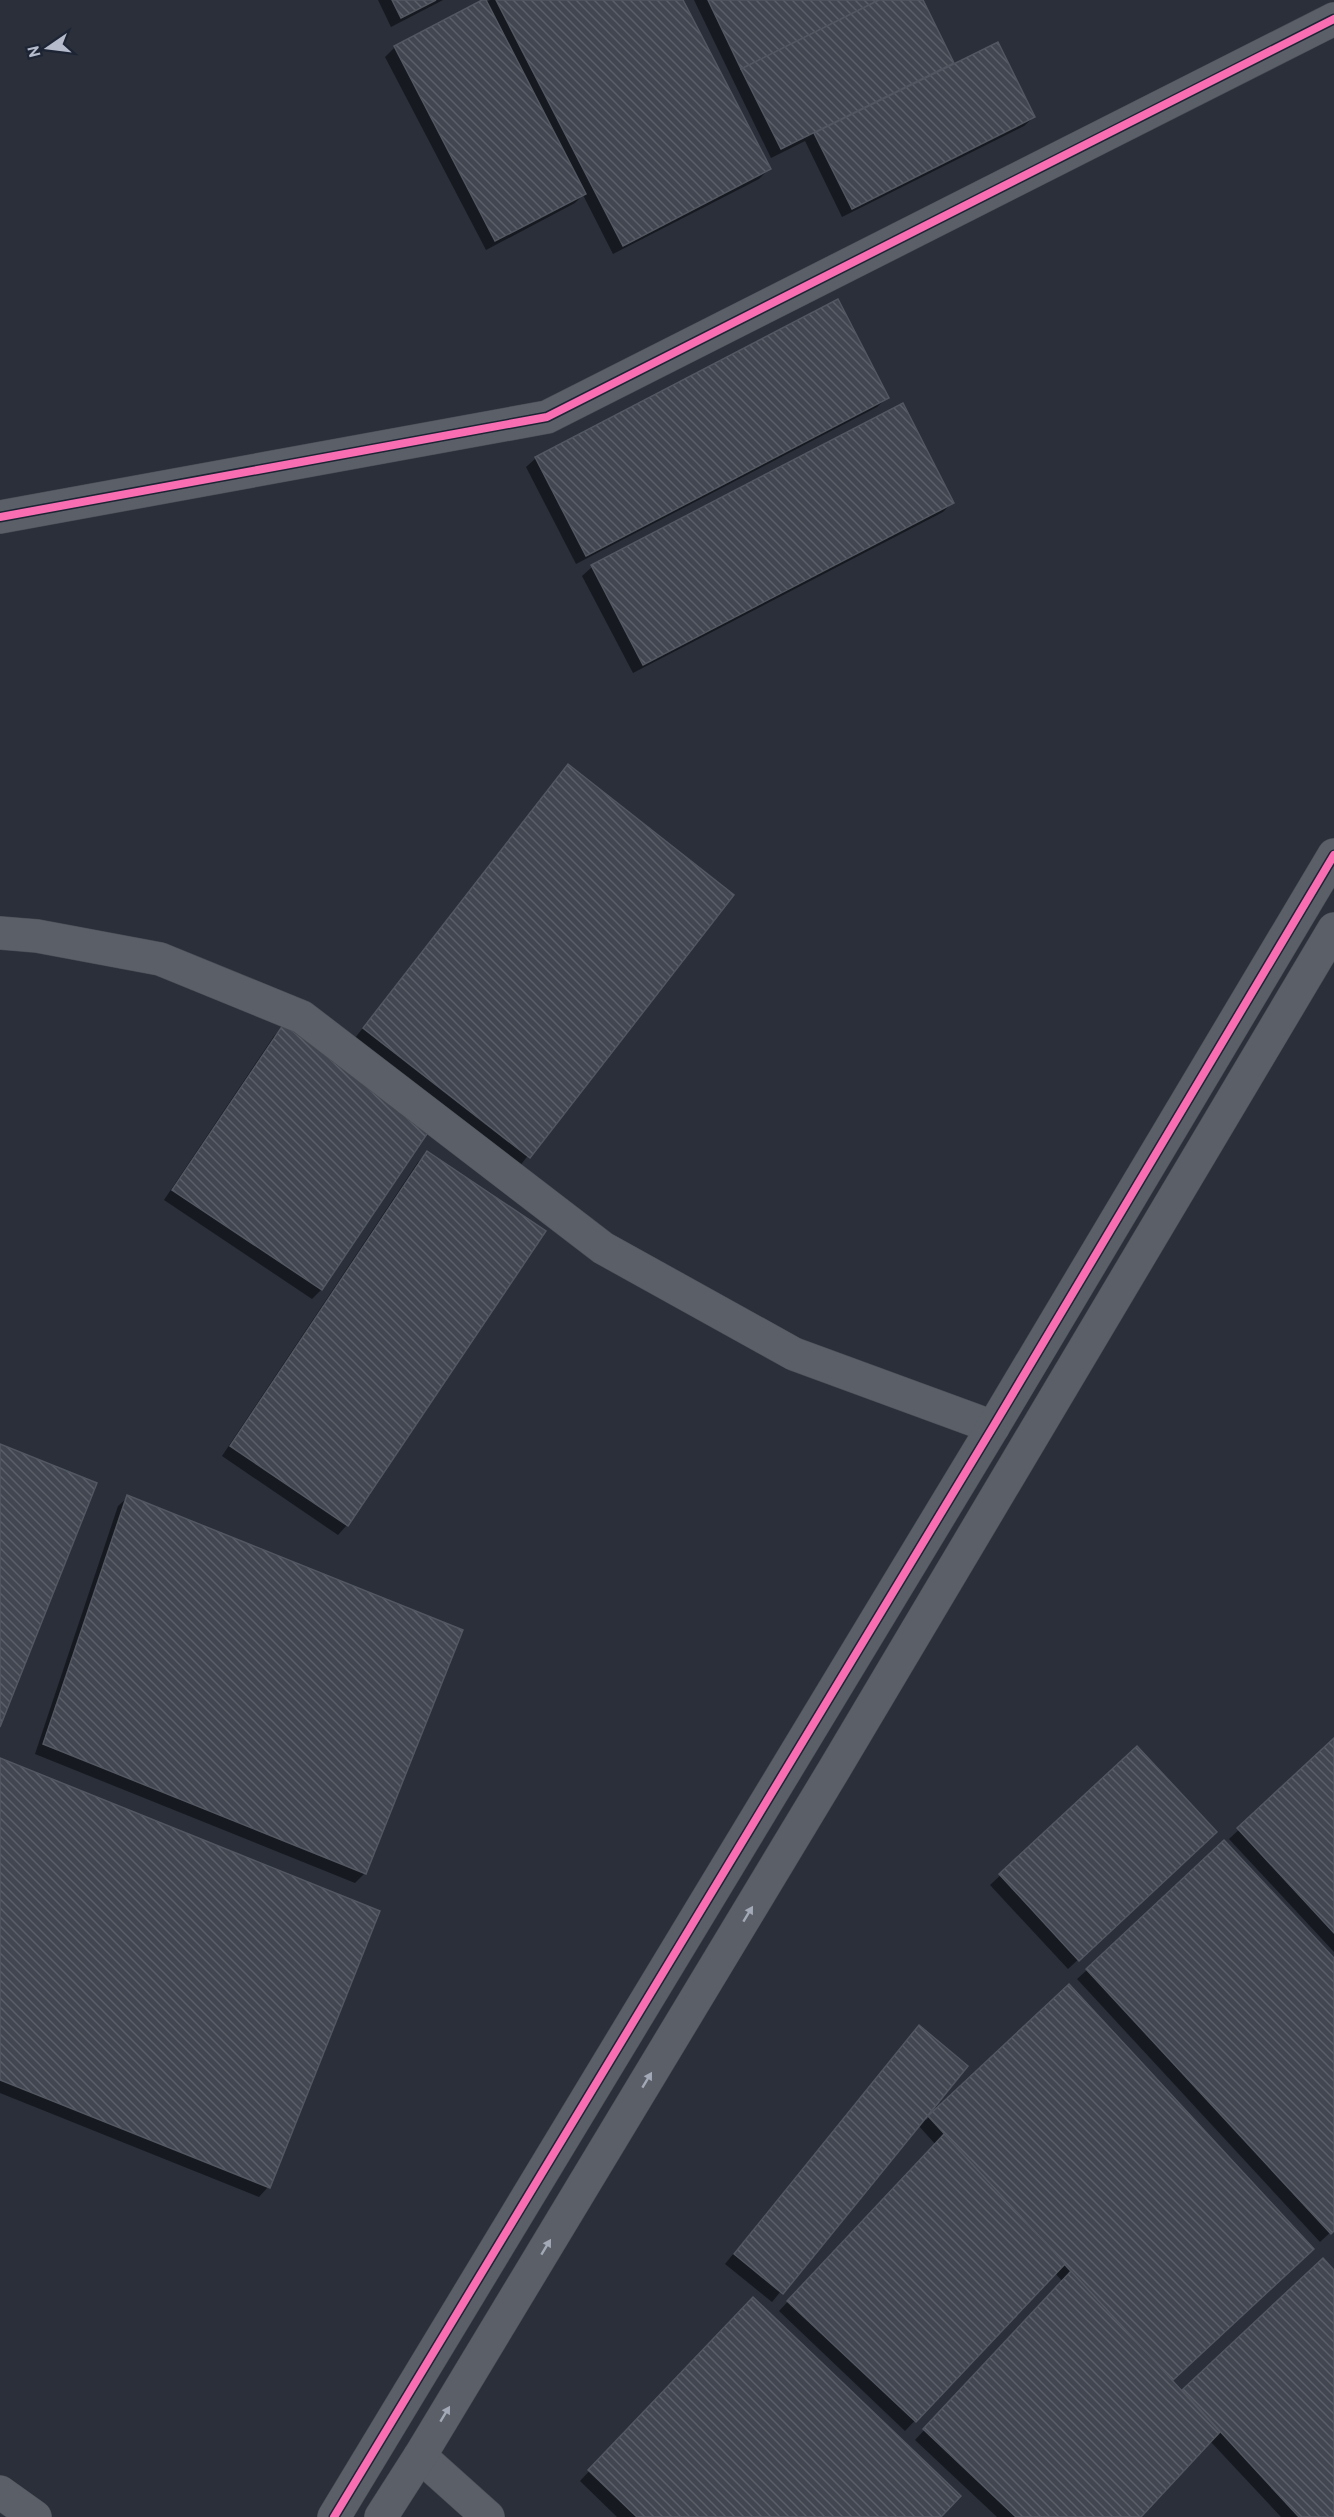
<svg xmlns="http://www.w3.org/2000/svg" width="1334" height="2517" font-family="Overpass,sans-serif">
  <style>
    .shadow { fill: #0007 }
    .building { fill: url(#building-back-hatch); stroke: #525761; stroke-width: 1.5 }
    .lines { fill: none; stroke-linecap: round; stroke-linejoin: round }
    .minor-casing { stroke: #474b53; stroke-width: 34 }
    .minor { stroke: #5b5f67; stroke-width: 33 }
    .cycleway-casing { stroke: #1d2535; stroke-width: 11 }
    .cycleway { stroke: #f96db3; stroke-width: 8 }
    .oneway { fill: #a3a9b7 }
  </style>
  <defs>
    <pattern id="building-back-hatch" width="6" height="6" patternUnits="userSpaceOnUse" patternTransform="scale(1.5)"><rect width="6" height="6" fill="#424650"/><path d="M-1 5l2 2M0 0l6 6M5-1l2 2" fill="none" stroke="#5b5f68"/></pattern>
  </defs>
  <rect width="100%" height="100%" fill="#2a2f3a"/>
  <g class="shadow">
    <path d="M378,0H443L391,27Z"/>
    <path d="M490,0H682L769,169L759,179L613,254L583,195L575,203L486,250L385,57L395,47Z"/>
    <path d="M694,0H921L954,65L1034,117L1024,126L842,217L805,141L771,158Z"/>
    <path d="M887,398L877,407L576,564L526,467L536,458Z"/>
    <path d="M952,503L943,512L633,673L582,576L592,567Z"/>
    <path d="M559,776L732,896L519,1167L355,1038Z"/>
    <path d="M283,1027L431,1126L321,1290L312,1299L164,1200L274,1036Z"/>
    <path d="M428,1153L347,1525L338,1535L222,1456L418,1162Z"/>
    <path d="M128,1497L365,1873L355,1883L35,1754L118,1506Z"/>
    <path d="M1334,1740V1952L1229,1839Z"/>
    <path d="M1137,1748L1206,1841L1068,1969L990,1885Z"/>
    <path d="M0,1759L378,1912L268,2187L259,2197L0,2093Z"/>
    <path d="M1334,1961V2229L1320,2242L1077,1979L1087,1970Z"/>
    <path d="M1069,1986L1171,2381L1181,2392L1323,2260L1334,2272V2517H1281L1210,2441L1139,2517H997L915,2440L1063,2282L1055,2273L905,2431L779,2311L936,2145L918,2125L772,2302L725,2264L919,2027L926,2120Z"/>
    <path d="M743,2308L939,2517H617L580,2481Z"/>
  </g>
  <g class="building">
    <path d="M392,0H436L401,18Z"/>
    <path d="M482,0H486L586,194L495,241L394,46Z"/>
    <path d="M496,0H683L771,169L623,246Z"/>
    <path d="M708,0H879L741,69Z"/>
    <path d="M879,0H923L954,63L781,149L741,69Z"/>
    <path d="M998,42L1035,117L852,209L814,133Z"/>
    <path d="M838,299L889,398L586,556L535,457Z"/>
    <path d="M903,403L954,503L643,665L591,565Z"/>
    <path d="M568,764L734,895L530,1158L363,1028Z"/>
    <path d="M283,1025L433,1125L322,1290L172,1190Z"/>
    <path d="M427,1151L546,1231L348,1526L230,1446Z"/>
    <path d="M0,1444L97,1483L0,1727Z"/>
    <path d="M127,1495L463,1630L366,1874L43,1744Z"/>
    <path d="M1334,1738V1933L1237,1828Z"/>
    <path d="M1137,1746L1217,1832L1079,1961L999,1874Z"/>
    <path d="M0,1758L380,1911L270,2188L0,2080Z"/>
    <path d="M1224,1840L1334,1958V2231L1331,2234L1086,1969Z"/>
    <path d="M1069,1984L1314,2249L1172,2381L928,2116Z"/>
    <path d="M919,2025L968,2066L783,2294L734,2254Z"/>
    <path d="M944,2134L1065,2264L916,2422L787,2301Z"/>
    <path d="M1323,2258L1334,2270V2517H1299L1182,2390Z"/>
    <path d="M1071,2271L1220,2432L1141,2517H1016L923,2429Z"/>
    <path d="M753,2297L961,2496L941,2517H637L588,2470Z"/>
  </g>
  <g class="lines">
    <g class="minor-casing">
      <g id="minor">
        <path d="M0,517L547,417L1334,19"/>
        <path d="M0,933L37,936L160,959L302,1017L603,1248L794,1354L993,1427"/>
        <path d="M420,2456L488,2517"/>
        <path d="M0,2492L35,2517"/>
        <path d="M334,2517L993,1427L1334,855"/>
        <path d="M381,2517L420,2456L835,1768L1334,929"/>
      </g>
    </g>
    <use href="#minor" class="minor"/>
    <g class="cycleway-casing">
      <g id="cycleway">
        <path d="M0,517L547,417L1334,19"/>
        <path d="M334,2517L993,1427L1334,855"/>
      </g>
    </g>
    <use href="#cycleway" class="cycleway"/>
  </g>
  <defs><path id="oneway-solid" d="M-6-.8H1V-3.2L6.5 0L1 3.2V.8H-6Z" transform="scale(1.5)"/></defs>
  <g class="oneway">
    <use href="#oneway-solid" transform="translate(748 1914) rotate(-59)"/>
    <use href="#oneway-solid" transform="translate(647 2080) rotate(-59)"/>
    <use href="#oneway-solid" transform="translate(546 2247) rotate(-59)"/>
    <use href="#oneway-solid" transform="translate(445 2414) rotate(-59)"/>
  </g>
  <g transform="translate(48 48) rotate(256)" stroke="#1d2535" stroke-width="4.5" paint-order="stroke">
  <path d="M0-4.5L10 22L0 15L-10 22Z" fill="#b5bbcb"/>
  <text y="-9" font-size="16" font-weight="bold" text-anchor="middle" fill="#b5bbcb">N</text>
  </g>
</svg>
